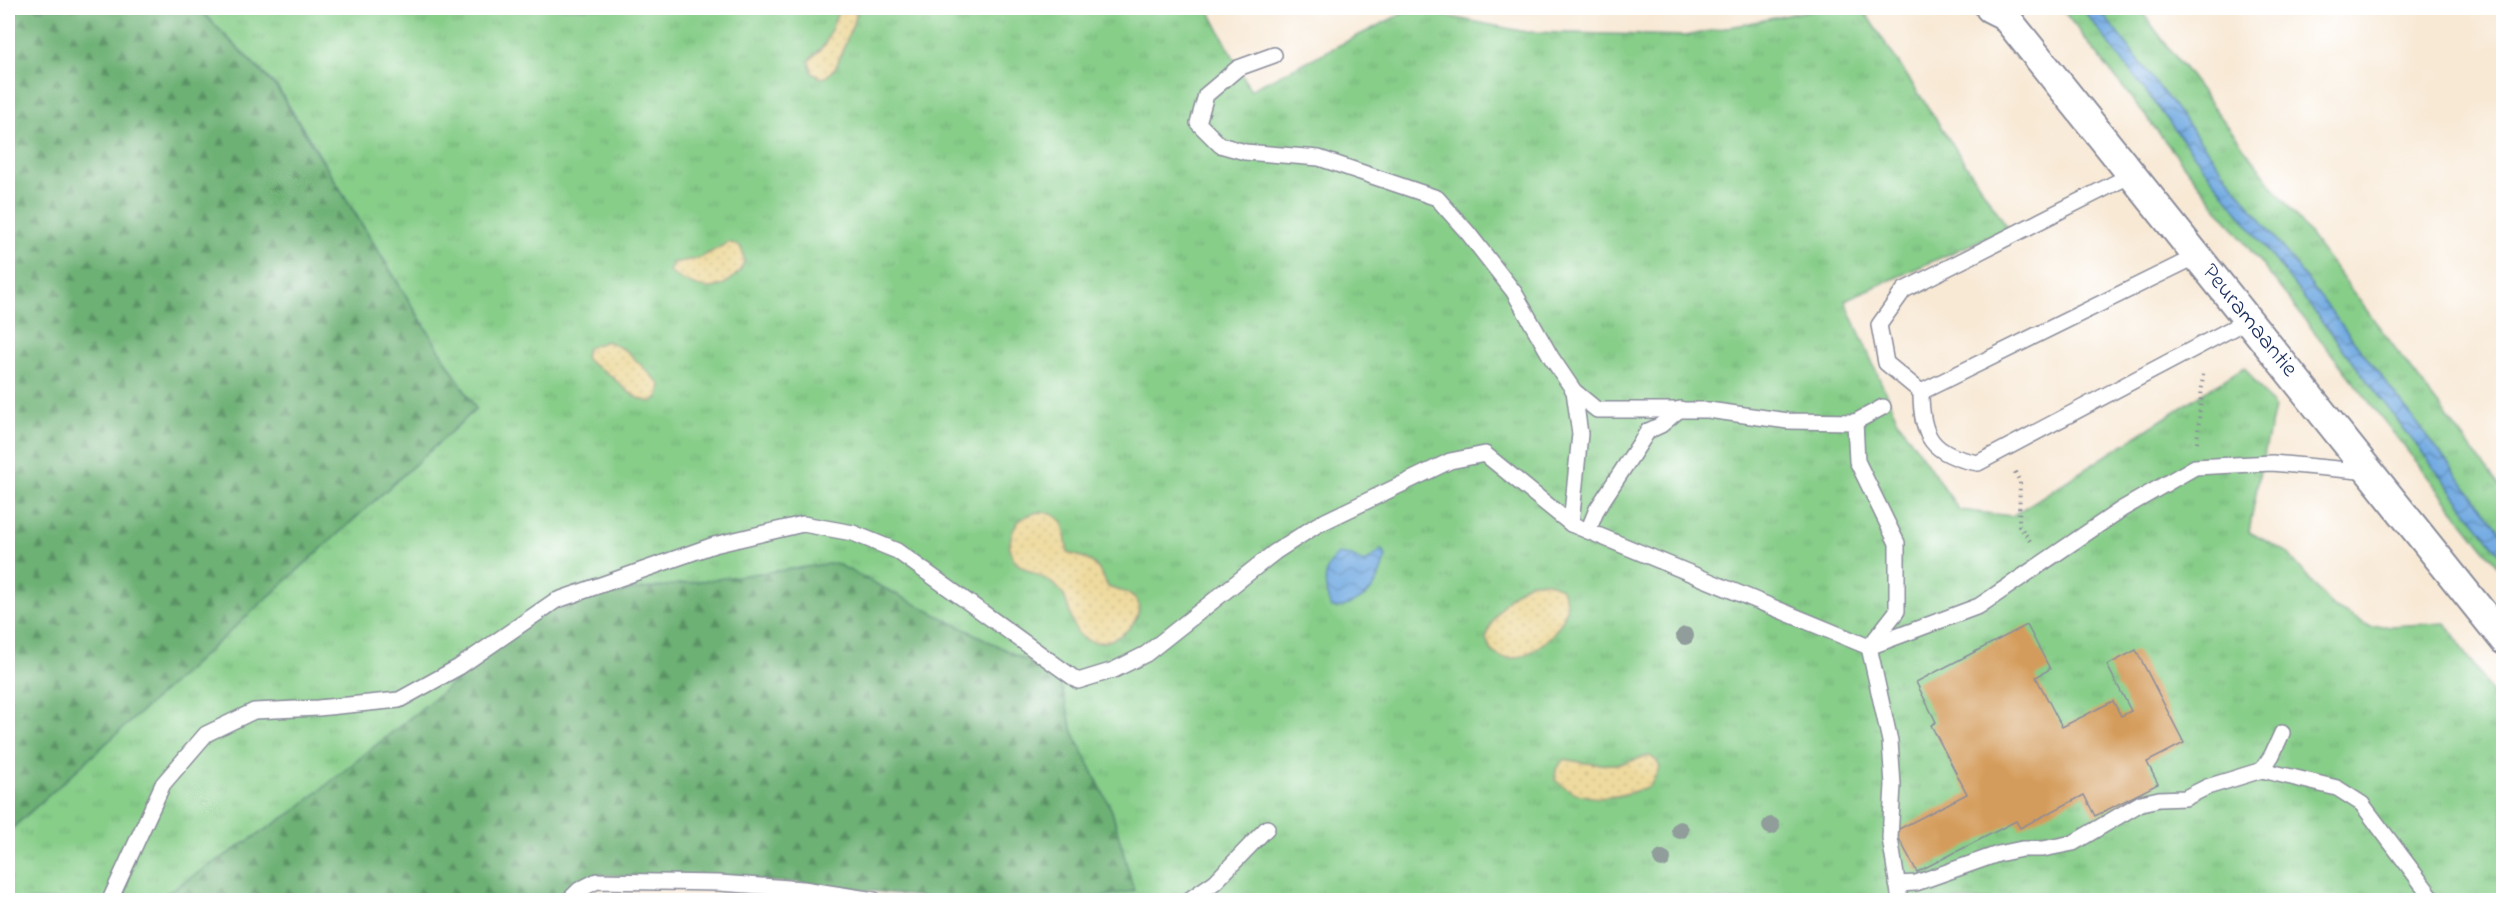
<svg xmlns="http://www.w3.org/2000/svg" width="2511" height="908" font-family="'Indie Flower',sans-serif">
  <style>
    .grass { fill: url(#grass-tufts); stroke: #517e74; stroke-width: 1.5 }
    .forest { fill: url(#forest-firs); stroke: #44706a; stroke-width: 1.5 }
    .sand { fill: url(#sand-dots); stroke: #84847e; stroke-width: 1.5 }
    .water { fill: url(#water-waves); stroke: #476da0; stroke-width: 1.5 }
    .building { fill: #d49c5b }
    .lines { fill: none; stroke-linecap: round; stroke-linejoin: round }
    .service-casing { stroke: #8a8c9a; stroke-width: 18 }
    .minor-casing { stroke: #8a8c9a; stroke-width: 32 }
    .path { stroke: #8a8c9a; stroke-width: 4; stroke-dasharray: 1.5 4.5; stroke-linecap: butt }
    .service { stroke: #fff; stroke-width: 15 }
    .minor { stroke: #fff; stroke-width: 28 }
    .tree { fill: #909d9b }
    .labels { text-anchor: middle; dominant-baseline: central; stroke-width: 4.5; stroke-linejoin: round; paint-order: stroke }
    .street-label { font-size: 24px; fill: #1b2f5e; stroke: #fff }
  </style>
  <defs>
    <pattern id="grass-tufts" width="24" height="20" patternUnits="userSpaceOnUse" patternTransform="scale(1.5)"><rect width="24" height="20" fill="#87ce89"/><path d="M3 7l-1-3M5 7V3M7 7l1-3M15 17l-1-3M17 17v-4M19 17l1-3" fill="none" stroke="#74b179"/></pattern>
    <pattern id="forest-firs" width="22" height="20" patternUnits="userSpaceOnUse" patternTransform="scale(1.5)"><rect width="22" height="20" fill="#6db175"/><path d="M5 1l3.5 6h-7zM16 11l3.5 6h-7z" fill="#599063"/></pattern>
    <pattern id="sand-dots" width="8" height="8" patternUnits="userSpaceOnUse" patternTransform="scale(1.5)"><rect width="8" height="8" fill="#eeda9e"/><path d="M2 2h.1M6 6h.1" fill="none" stroke="#ccbb8a" stroke-width="1.8" stroke-linecap="round"/></pattern>
    <pattern id="water-waves" width="16" height="10" patternUnits="userSpaceOnUse" patternTransform="scale(1.5)"><rect width="16" height="10" fill="#73abe2"/><path d="M0 5q4-4 8 0t8 0" fill="none" stroke="#5e8cba"/></pattern>
  </defs>
  <rect width="100%" height="100%" fill="#fff"/>
  <filter id="ink" filterUnits="userSpaceOnUse"><feTurbulence type="fractalNoise" baseFrequency=".0167" numOctaves="2"/><feDisplacementMap in="SourceGraphic" scale="12" xChannelSelector="R" yChannelSelector="G"/><feConvolveMatrix kernelMatrix="1 2 1 2 8 2 1 2 1" color-interpolation-filters="sRGB"/></filter>
  <filter id="wash" filterUnits="userSpaceOnUse"><feTurbulence type="fractalNoise" baseFrequency=".008" numOctaves="4" result="noise"/><feDisplacementMap in="SourceGraphic" scale="24" xChannelSelector="R" yChannelSelector="G"/><feGaussianBlur stdDeviation="1.35" result="paint"/><feColorMatrix in="noise" values="0 0 0 0 0 0 0 0 0 0 0 0 0 0 0 0 0 1.4 0 .05"/><feComposite in="paint" operator="in"/></filter>
  <g filter="url(#wash)">
    <rect width="100%" height="100%" fill="#f8e9d5"/>
    <g class="grass">
      <path d="M198,8H1208L1250,90L1411,9L1526,32L1686,36L1822,8H1862L2008,228L1845,300L1898,421L1959,510L2012,516L2244,367L2275,408L2260,471L2249,532L2287,552L2332,606L2371,627L2446,623L2503,710V900H1083L1133,891L1112,811L1073,732L1059,678L293,812L156,900H8V832L476,409L278,88Z"/>
      <path d="M2061,8H2082L2503,558V573Z"/>
      <path d="M2098,8H2139L2147,19L2503,491V535Z"/>
    </g>
    <g class="forest">
      <path d="M8,8H198L277,88L476,409L8,832Z"/>
      <path d="M835,563L1059,677L1073,732L1112,811L1134,891L1083,900H944L805,883L596,875L576,883L561,900H156L293,812L555,601Z"/>
    </g>
    <g class="sand">
      <path d="M840,8H854L857,14L836,67L826,77L821,78L812,73L809,61L825,44Z"/>
      <path d="M729,242L741,247C743,252 744,257 744,261C741,275 722,289 708,288C694,287 681,280 669,272L673,263L700,258Z"/>
      <path d="M607,341L627,351L661,385L659,396L652,402C629,399 621,382 604,371C595,365 590,366 585,357L587,348Z"/>
      <path d="M1038,512L1052,513L1063,522L1068,553C1093,559 1098,564 1108,587C1115,590 1124,591 1130,594C1155,609 1121,646 1095,642C1068,639 1074,611 1062,593C1046,569 998,573 1012,534C1016,520 1024,516 1038,512Z"/>
      <path d="M1531,582H1548L1561,588C1565,595 1568,602 1566,610C1562,634 1516,674 1493,652C1490,649 1488,643 1486,639C1493,615 1508,594 1531,582Z"/>
      <path d="M1650,756L1657,761L1660,768L1650,786C1616,799 1585,806 1555,780L1556,769L1564,759C1582,763 1604,766 1622,763C1631,762 1640,757 1650,756Z"/>
    </g>
    <g class="water">
      <path d="M2082,8H2098L2503,535V558Z"/>
      <path d="M1382,550L1386,557C1382,567 1379,580 1373,588C1365,599 1344,609 1331,608C1324,589 1321,569 1338,554L1352,556L1364,563Z"/>
    </g>
    <g id="blocks">
      <path class="building" d="M2027,625L2050,669L2036,677L2062,727L2113,701L2121,716L2131,711L2107,665L2136,650L2184,743L2147,762L2158,784L2095,816L2084,795L2020,828L2016,821L1917,872L1895,831L1967,794L1931,725L1936,722L1916,682Z"/>
    </g>
  </g>
  <g filter="url(#ink)">
    <use href="#blocks" fill-opacity="0" stroke="#8a8c9a" stroke-width="1.5"/>
    <g class="lines">
      <g class="service-casing">
        <g id="service">
          <path d="M1274,55L1238,68L1206,95L1198,123L1220,145L1245,152L1319,158L1437,198L1468,233L1514,292L1551,357L1574,391L1597,410H1708L1788,421L1855,422L1857,461L1897,543V611L1869,647"/>
          <path d="M2131,175L1904,290L1879,325L1886,363L1921,392L2197,256"/>
          <path d="M1921,392C1921,437 1932,455 1978,463L2248,320"/>
          <path d="M1855,422L1883,407"/>
          <path d="M1571,524L1580,434L1574,391"/>
          <path d="M1588,531L1597,509L1648,431L1661,425L1680,409"/>
          <path d="M1869,647L1890,741L1893,785L1890,838L1900,900"/>
          <path d="M2262,770L2337,788L2362,804L2434,900"/>
          <path d="M1897,884L1916,883L1998,854L2022,849H2043L2073,843L2141,803L2159,799L2185,798L2207,787L2262,770L2272,755L2282,733"/>
          <path d="M110,900L163,784L206,734L254,711L318,708L399,700L459,667L555,601L714,545L803,524L853,533L897,551L1078,681L1114,670L1146,654L1275,552L1317,525L1450,461L1485,454L1571,524L1869,647L1979,606L2122,509L2195,467L2272,463L2370,472"/>
          <path d="M569,900L579,890L597,881L719,883L803,889L874,900"/>
          <path d="M1189,900L1215,882L1267,828"/>
        </g>
      </g>
      <g class="minor-casing">
        <path id="minor" d="M1990,8L2004,15L2504,640"/>
      </g>
      <g class="path">
        <path d="M2197,442L2203,374"/>
        <path d="M2015,472L2020,482L2019,525L2030,541"/>
      </g>
      <use href="#service" class="service"/>
      <use href="#minor" class="minor"/>
    </g>
    <g class="tree">
      <circle cx="1685" cy="636" r="9"/>
      <circle cx="1771" cy="826" r="9"/>
      <circle cx="1680" cy="830" r="9"/>
      <circle cx="1662" cy="859" r="9"/>
    </g>
  </g>
  <g class="labels">
    <g class="street-label">
      <text transform="translate(2249 321) rotate(51)">Peuramaantie</text>
    </g>
  </g>
  <rect width="2511" height="908" fill="none" stroke="#fff" stroke-width="30"/>
</svg>
